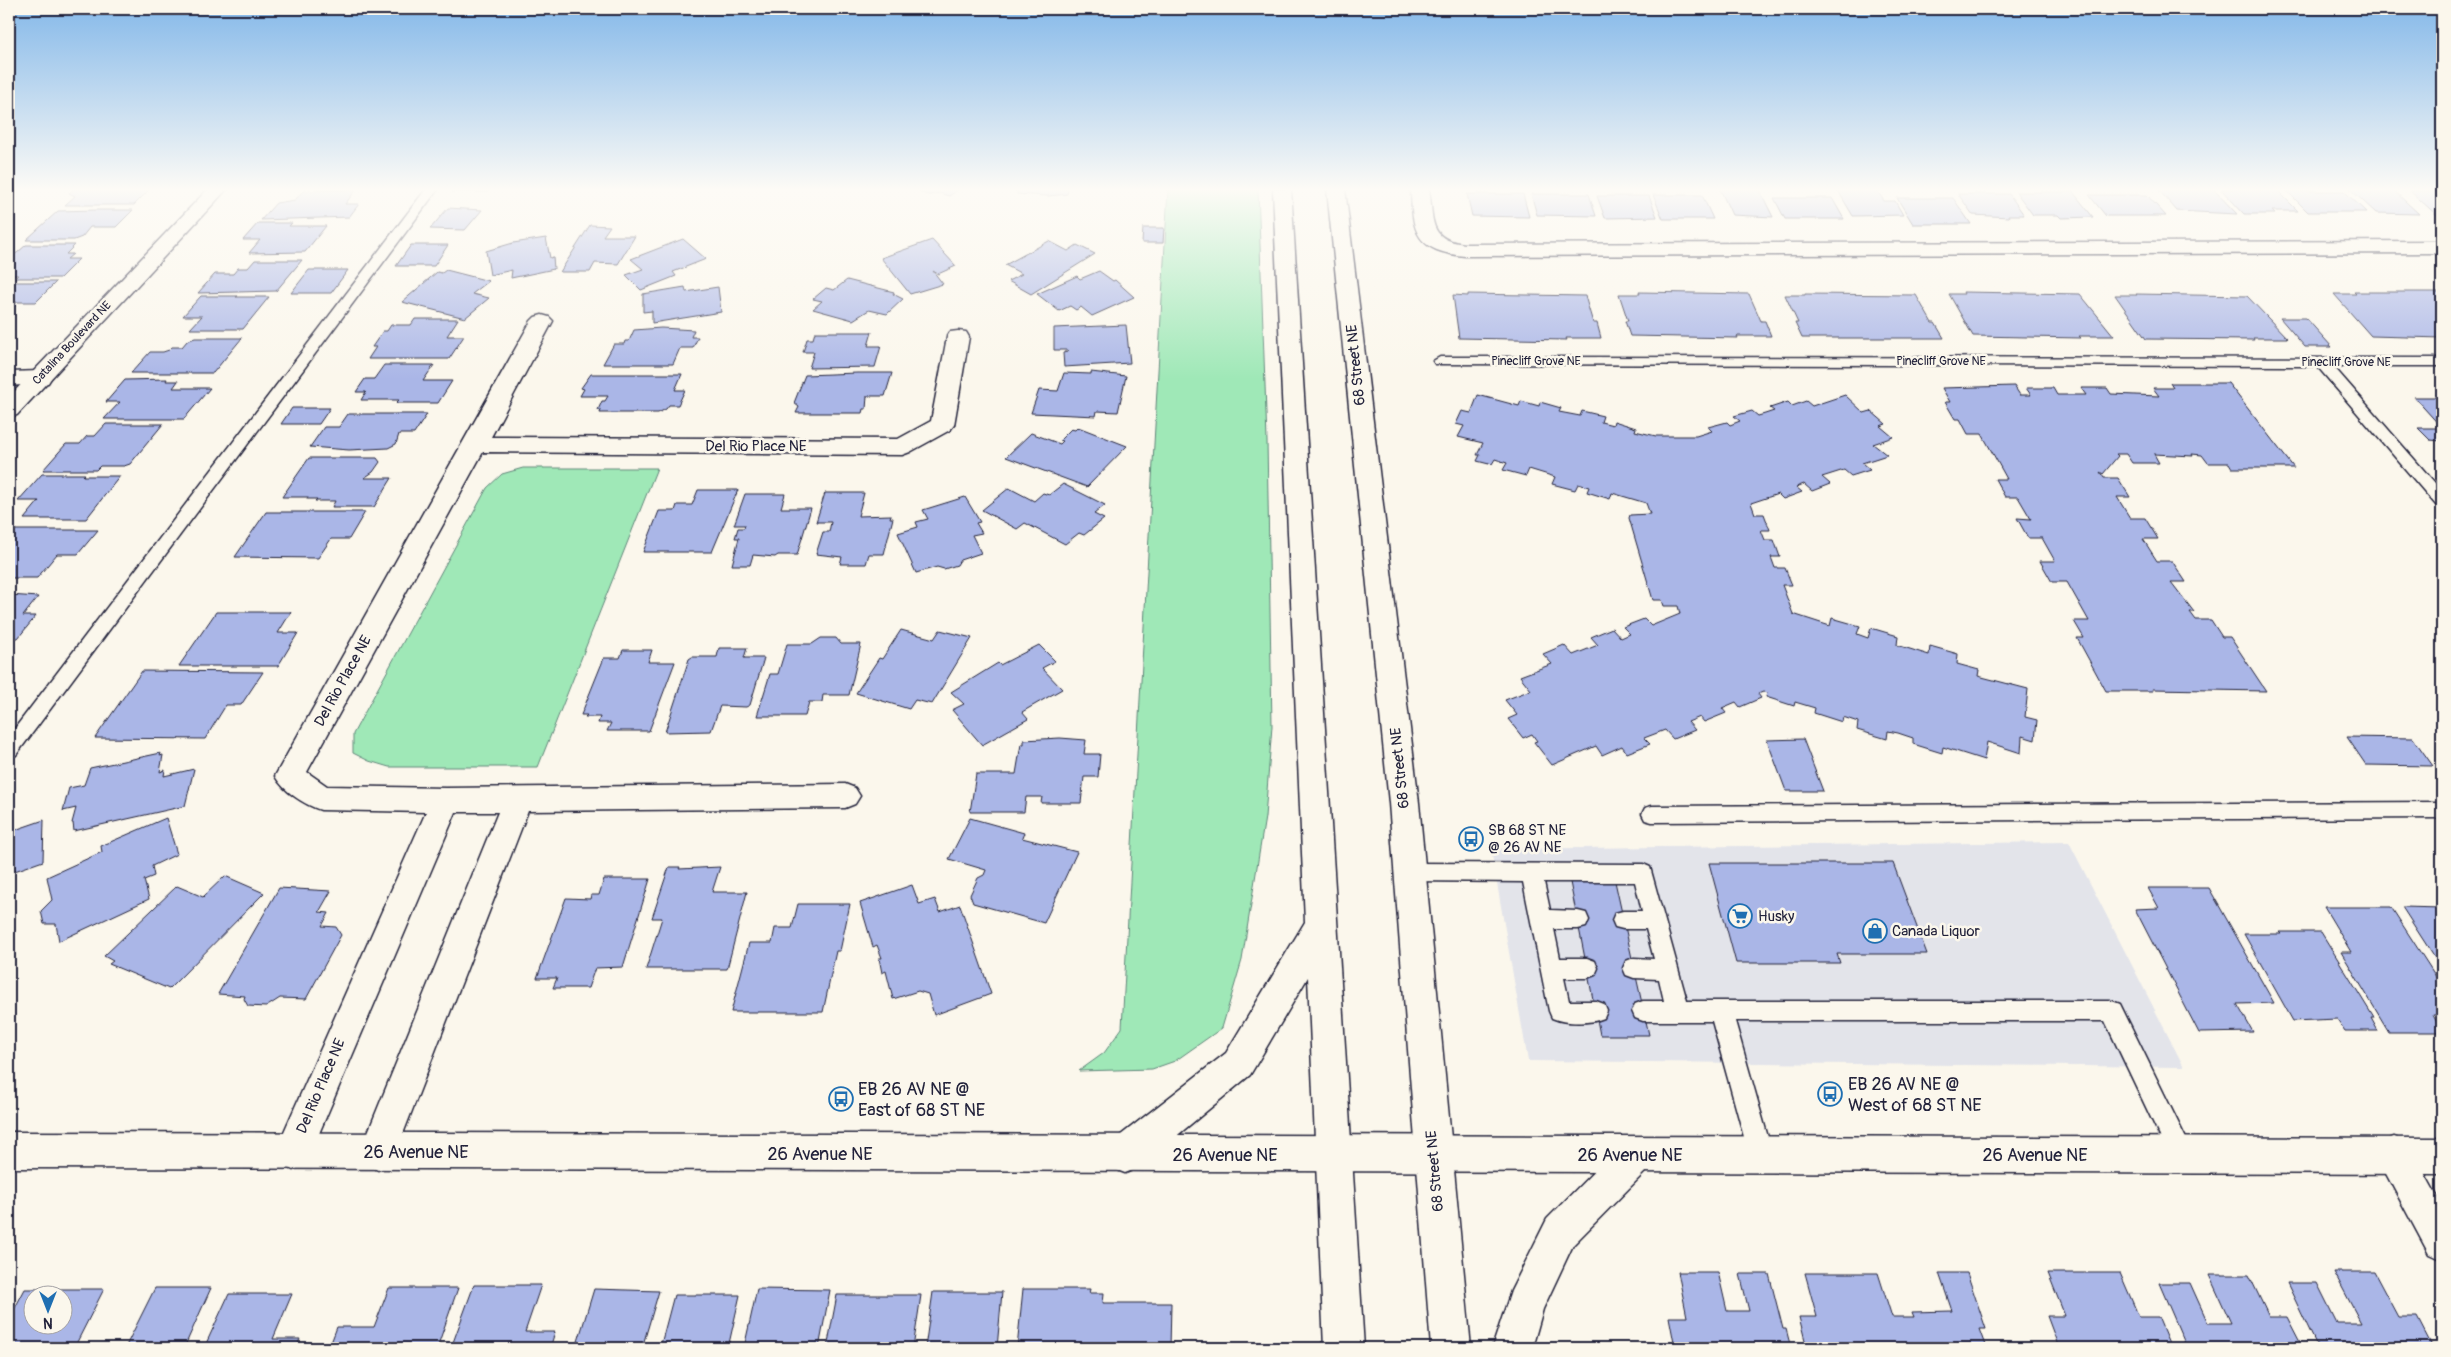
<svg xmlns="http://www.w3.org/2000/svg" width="2451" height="1357" font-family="Pangolin,sans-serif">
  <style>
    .built { fill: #e3e4ea }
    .green { fill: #9fe8b7; stroke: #608579 }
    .building { fill: #aab6e7; stroke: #22223b; fill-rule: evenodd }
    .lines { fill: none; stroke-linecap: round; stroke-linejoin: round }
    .service-casing { stroke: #22223b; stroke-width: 3 }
    .minor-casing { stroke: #22223b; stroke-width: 3 }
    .tertiary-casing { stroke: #22223b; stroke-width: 3 }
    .secondary-casing { stroke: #22223b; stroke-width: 3 }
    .service { fill: #fbf7ec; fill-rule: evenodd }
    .minor { fill: #fbf7ec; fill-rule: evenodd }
    .tertiary { fill: #fbf7ec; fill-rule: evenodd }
    .secondary { fill: #fbf7ec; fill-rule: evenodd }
    .labels { text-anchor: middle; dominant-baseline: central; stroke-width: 5; stroke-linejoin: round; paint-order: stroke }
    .far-street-label { font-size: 12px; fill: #22223b; stroke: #fbf7ec }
    .street-label { font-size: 15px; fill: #22223b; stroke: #fbf7ec }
    .poi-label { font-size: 15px; fill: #22223b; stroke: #fbf7ec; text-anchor: start }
    .near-poi-label { font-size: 18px; fill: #22223b; stroke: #fbf7ec; text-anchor: start }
    .near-street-label { font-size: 18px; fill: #22223b; stroke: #fbf7ec }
  </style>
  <rect width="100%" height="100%" fill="#fbf7ec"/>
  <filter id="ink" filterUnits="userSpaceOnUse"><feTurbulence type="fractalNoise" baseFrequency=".02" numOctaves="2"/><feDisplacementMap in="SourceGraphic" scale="10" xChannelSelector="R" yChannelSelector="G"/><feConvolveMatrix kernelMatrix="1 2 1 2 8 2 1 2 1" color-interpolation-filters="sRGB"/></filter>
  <g filter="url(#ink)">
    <path class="built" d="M2069,842L2184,1067L1528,1061L1491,849Z"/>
    <g class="green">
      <path d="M1168,189H1258L1267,441L1272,726L1265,817L1242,960L1222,1028L1175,1061L1152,1069L1079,1071L1104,1053L1122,1028Z"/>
      <path d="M523,468H657L538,767H389L369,761L353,753V734L487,488L502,474Z"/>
    </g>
    <g class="building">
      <path d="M74,189H138L149,190L134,205H65L75,196L69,193Z"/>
      <path d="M454,189H489L487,192H452Z"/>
      <path d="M920,189H959L949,196L939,193L929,195L921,193Z"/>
      <path d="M1016,189H1068L1067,194L1048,196L1017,194Z"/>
      <path d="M1720,189H1759L1773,217L1732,215Z"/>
      <path d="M1837,189H1876L1884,201H1895L1903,215L1853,216Z"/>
      <path d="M2158,189H2213L2237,214L2177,211Z"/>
      <path d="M2221,189H2276L2298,211H2272L2275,214H2244Z"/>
      <path d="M2350,189H2392L2419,214L2376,213Z"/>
      <path d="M356,190L345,204H359L349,217L261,220L276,203L295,200L303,191Z"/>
      <path d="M2287,191H2344L2366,212H2308Z"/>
      <path d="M2410,191H2442V217H2439Z"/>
      <path d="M2016,192H2073L2093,217L2061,218L2058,215H2033Z"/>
      <path d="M1467,194H1523L1529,217L1472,216Z"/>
      <path d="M1531,194H1589L1596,216L1537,215Z"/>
      <path d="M1958,194H2009L2024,215H2008L2009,217L1973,215Z"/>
      <path d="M1653,195H1702L1713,219H1663Z"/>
      <path d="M2089,195H2147L2166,216H2106Z"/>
      <path d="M1597,196H1649L1657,217L1605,218Z"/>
      <path d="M1774,198H1832L1844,219H1785Z"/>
      <path d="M1897,198H1953L1971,224H1913Z"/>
      <path d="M448,208L482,210L465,230L430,229Z"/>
      <path d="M96,210H133L116,227H90L82,237L74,240H26L58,211Z"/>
      <path d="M258,223H292L289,226H326L305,252L249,253L260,240H243Z"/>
      <path d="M590,225L610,226L603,236H635L618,264L595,263L590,272H560Z"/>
      <path d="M1143,228H1164L1163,243H1142Z"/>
      <path d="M546,238L550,258L553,257L554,269L511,278L512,270L490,275L486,251L513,243Z"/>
      <path d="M683,239L706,259L673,272L676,276L641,290L626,275L643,269L631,259Z"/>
      <path d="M932,240L956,266L938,274L933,271L943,284L910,294L881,258Z"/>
      <path d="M1049,241L1068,251L1077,245L1095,254L1031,294L1008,281L1022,274L1005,265Z"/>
      <path d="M26,245H75L66,254H73L67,259H79L60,278H15L18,275H9V256L17,253Z"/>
      <path d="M411,245H448L434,266H396Z"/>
      <path d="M255,260H302L276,291L198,293L215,274H233L238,268H248Z"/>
      <path d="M309,270H348L331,293H291Z"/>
      <path d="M446,270L489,281L472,294L489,298L465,318L402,302L437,272L442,273Z"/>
      <path d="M1099,271L1113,281L1115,280L1134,297L1092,316L1081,307L1076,310L1070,306L1059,311L1037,294L1077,276L1080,279Z"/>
      <path d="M847,280L894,292L893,294L903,299L887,314L869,310L853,320L813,309L822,301L813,299L826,288L834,290Z"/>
      <path d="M9,282H56L36,302H16L15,306L9,312Z"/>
      <path d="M685,287L686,292L718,287L721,312L652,323V311L643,312V294Z"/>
      <path d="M1639,292L1749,294L1761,321H1765L1771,336H1737L1738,338L1630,336L1625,321H1628L1619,294H1640Z"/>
      <path d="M1963,292L2080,294L2114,336H2079L2081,338L1973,336L1949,294H1964Z"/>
      <path d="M2354,292H2442V338L2371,336L2334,294H2356Z"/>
      <path d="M1468,294L1585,296L1593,323H1597L1601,338H1566L1567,340L1459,338L1453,295L1468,296Z"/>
      <path d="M1805,294L1916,295L1932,323H1935L1944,338H1802L1795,323H1798L1785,295H1805Z"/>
      <path d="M2136,294L2247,296L2287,338H2253L2254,340L2146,339L2115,295H2137Z"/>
      <path d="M201,296H238L236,297H269L243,329H190L202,316H183Z"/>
      <path d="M2280,318H2306L2332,347H2305Z"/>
      <path d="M415,319H458L447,336H464L449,359H368L376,347H372L383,331H387L391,325H411Z"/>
      <path d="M1126,325L1130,363L1064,367L1063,353L1067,352L1068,350H1054V328Z"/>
      <path d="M661,328L694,330L691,337H698L693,348H680L673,364H603L614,344H624L625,341H629L634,330Z"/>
      <path d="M815,332H872L868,346H881L875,367L809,368L814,352H803L807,339H813Z"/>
      <path d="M195,338H242L213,373H131L150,352H163L169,350L172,347H182L187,341Z"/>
      <path d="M384,365H434L423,381H452L438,403H396L399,400H361L366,392H356L365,379H374Z"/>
      <path d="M1091,372L1126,376L1118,412L1097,411L1096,416L1031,413L1039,390L1058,391L1064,373L1091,374Z"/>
      <path d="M857,373H892L885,396H867L866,409H863L862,413H796L799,407L794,403L805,375Z"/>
      <path d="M591,374H682L675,390H685L678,405H669L666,409L658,413H600L601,410H598L602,401H605L608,396H580L584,389L581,388Z"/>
      <path d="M167,379L166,381H178L173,388H210L184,419H104L120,402H106L125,380Z"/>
      <path d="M2170,383H2228L2294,468H2232L2229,463H2208L2202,455L2192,454L2193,456L2154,454L2159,463H2132L2126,454H2116L2118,456L2103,474L2100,472L2104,478H2118L2130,497H2117L2130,518H2145L2158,539H2143L2157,561H2172L2186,582H2171L2194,612H2190L2196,620H2211L2222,637H2230L2266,691L2152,689L2153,691H2106L2077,638H2084L2074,621H2089L2067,582H2052L2040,561H2055L2042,538H2028L2017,518L2031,519L2018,497H2005L1995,479H2007L1982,434H1968L1960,419H1955L1945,402H1950L1942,388L2014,386L2020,395H2031L2026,388H2053L2057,395H2086L2081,388H2107L2111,394L2159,396L2153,388H2173Z"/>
      <path d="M1478,395L1519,406L1521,401L1539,406L1540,402L1561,408L1559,412L1580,416L1582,411L1603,416L1601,422L1613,425L1614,421L1636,428L1635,431L1656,436H1696L1712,431L1708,427L1727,422L1730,425L1740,421L1734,416L1752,411L1758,416L1765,414L1774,411L1770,408L1788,402L1792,406L1806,401L1812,406L1845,395L1864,413L1871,411L1886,424L1880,426L1893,437L1873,444L1887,455L1862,463L1870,470L1851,476L1844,470L1822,477L1830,484L1812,491L1804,484L1796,487L1802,492L1783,499L1778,494L1751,503L1755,514H1764L1770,530H1761L1765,540H1774L1780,557H1771L1775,568H1785L1792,585H1782L1793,614L1830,626L1832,618L1860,626L1857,634L1868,638L1871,628L1898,636L1897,645L1929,655L1930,646L1958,654L1957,664L1979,670L1978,676L2028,689L2025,717L2037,720L2035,740L2022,736L2021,753L1987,742L1984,760L1943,747L1942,753L1913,744V738L1898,733L1888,731L1887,739L1857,730L1858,722L1843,717L1842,722L1814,713L1815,708L1795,702L1794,706L1766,697L1767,693L1763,692L1758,694L1761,698L1740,707L1736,702L1722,708L1726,713L1704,722L1700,717L1688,722L1695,730L1673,739L1665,730L1644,738L1650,744L1627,753L1622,746L1602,755L1596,746L1552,765L1534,742L1537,741L1532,734L1523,738L1508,719L1517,715L1505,700L1531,690L1520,676L1552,664L1543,654L1564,645L1573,655L1598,645L1591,637L1612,628L1621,638L1630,634L1623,627L1644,619L1651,626L1680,614L1678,606H1664L1662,600H1653L1629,518L1630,515L1650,514L1646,503L1612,493L1610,499L1587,492L1589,487L1578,484L1575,490L1552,484L1555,477L1529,469L1526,476L1503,470L1507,463L1495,459L1492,464L1489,463V464L1477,461L1480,455H1477L1483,443L1458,437L1464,426L1456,424L1462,411L1471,413Z"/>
      <path d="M2414,397H2442V428Z"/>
      <path d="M292,408H330L319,424H281Z"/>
      <path d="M348,414H427L414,434H399L396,444L388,448L349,450L310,447L324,427H339Z"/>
      <path d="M106,424H163L130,464L124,466H100L96,470H43L66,444H80L87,436H95Z"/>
      <path d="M1078,427L1127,446L1087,487L1006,457L1031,433L1060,444L1063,441L1060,440L1071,429L1075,430Z"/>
      <path d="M2418,428H2442V441L2430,440Z"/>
      <path d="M309,458H377L380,462L373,472L364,478H392L374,507H332L335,501H315L317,499H307L308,497H282Z"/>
      <path d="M42,474H85L83,476H120L86,519H24L39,501H18Z"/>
      <path d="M1063,484L1105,505L1094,514L1104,519L1084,535L1079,533L1065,544L1025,523L1017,529L982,510L1009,488L1034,501L1043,493L1049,495Z"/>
      <path d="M698,490H738L712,552H643L659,511H675L677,505H692Z"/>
      <path d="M825,493H864L858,516L891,515L890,518H893L884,554H869L866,564H840L842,557L816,554L823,532H829L831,522H816Z"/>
      <path d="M745,494H785L781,508H811L797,555H778L775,557L753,555L750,565H732L739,538H735L738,528H744L745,525H734Z"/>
      <path d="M965,497L980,522L976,523L982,533L972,535L981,553L960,560L957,565L944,569L937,567L916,573L898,533L918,527L916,522L928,519L923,510Z"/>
      <path d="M266,512H365L349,539H331L318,558L235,557Z"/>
      <path d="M9,530H98L78,554H57L37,578H9Z"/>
      <path d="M9,595L38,597L23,616H36L18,638H9Z"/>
      <path d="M216,612H291L278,633H298L278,666H179Z"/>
      <path d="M901,630L934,639L940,630L972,638L932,704L915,700L909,709L856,693L879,658L882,659Z"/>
      <path d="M821,638H836L841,644H861L849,695H823L822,702H809L805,716H757L770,674H778L787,644H812Z"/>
      <path d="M1039,645L1055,661L1042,668L1062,689L1022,712L1028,719L982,745L952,710L964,704L951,692L998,663L1000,665Z"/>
      <path d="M719,648H747L744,658H764L750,705L746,707L720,706L711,731L665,732L689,659L692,657H717Z"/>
      <path d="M623,650H652L648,662H675L649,731H607L611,723H598L600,717H585L587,715H581L604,658H620Z"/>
      <path d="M142,671L263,672L241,705H226L205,739L95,738Z"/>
      <path d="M2347,737L2413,738L2433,766L2366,765Z"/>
      <path d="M1060,738L1086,740L1084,754H1100L1098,777H1084L1081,803H1041L1042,797H1026L1024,812H970L976,774H1016L1021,744H1024V740Z"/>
      <path d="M1803,739L1823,791H1786L1767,740Z"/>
      <path d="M161,753L160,756L163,755L160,772L165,770L164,776L194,769L185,806L74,831L73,823H72L76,808L63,811L69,788L84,785L90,768Z"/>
      <path d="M166,818L177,854L152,866L154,876L144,880L149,899L59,941L56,924H44L41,911L52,900L47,877L102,852L101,846Z"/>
      <path d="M970,818L1024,833L1022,838L1077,852L1044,923L973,903L970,895L978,878L984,875L986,870L949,859Z"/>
      <path d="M44,820L43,861L9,873V832Z"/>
      <path d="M1709,863H1893L1927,954H1837L1840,963H1736Z"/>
      <path d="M669,867H680L679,869L720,867L712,892H747L727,969H646L662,918H652Z"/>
      <path d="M225,876L264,893L169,989L109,964L113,961L104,956L177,886L203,897Z"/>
      <path d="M1569,877H1614L1649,1035H1600Z"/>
      <path d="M604,879H650L623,967L595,968L588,988H553L557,978H537L566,898L590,899L591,895H599Z"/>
      <path d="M912,885L919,904L935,899L940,912L960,905L991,994L934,1015L928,994L918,991L893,999L886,971L882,973L879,958H882L877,945L873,947L860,903Z"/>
      <path d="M279,888L331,891L319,912L329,913L322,926L336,927L341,935L306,999L280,998L266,1007L248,1006L244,999L245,996L218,994Z"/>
      <path d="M2148,888H2209L2274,1003L2237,1004L2253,1032L2199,1033L2135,909L2159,908Z"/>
      <path d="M798,904H850L840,951H836L823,1012H731L749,943H772L775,928H792Z"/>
      <path d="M2324,907H2391L2442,986V1015H2433L2442,1032H2389L2341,952H2351Z"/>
      <path d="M2402,907L2442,908V969Z"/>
      <path d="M2279,932H2321L2374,1018H2371L2378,1031H2345L2337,1019L2293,1021L2244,934H2281Z"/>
      <path d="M1678,1272H1718L1727,1311H1749L1740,1274H1769L1783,1329H1786L1791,1348H1675L1669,1317H1687Z"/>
      <path d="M2334,1272H2374L2398,1317H2417L2433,1348H2318L2287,1283H2317L2337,1323H2361Z"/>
      <path d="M1805,1273H1878L1892,1317H1914L1912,1312L1952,1311L1939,1273H1967L1986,1329H1980L1987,1348H1807L1799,1317H1817Z"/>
      <path d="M2048,1273H2120L2139,1317H2158L2171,1348H2059L2047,1316H2065Z"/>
      <path d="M2209,1275H2249L2269,1317H2287L2303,1348H2187L2159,1283H2190L2208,1323H2231Z"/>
      <path d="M474,1285H541L525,1332H555L550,1348H451Z"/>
      <path d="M155,1288H211L184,1348H125Z"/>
      <path d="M389,1288H458L437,1348H329L337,1327H374Z"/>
      <path d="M25,1289H104L74,1348H9V1319ZM32,1294H62V1324H32Z"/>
      <path d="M594,1289L659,1291L642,1348H576Z"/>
      <path d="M757,1289L830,1290L819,1348H744Z"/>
      <path d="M1023,1289H1090L1089,1293H1104L1103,1303H1171L1170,1348H1017Z"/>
      <path d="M933,1292H1002L997,1348H925Z"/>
      <path d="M229,1294H292L273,1339H300L296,1348H204Z"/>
      <path d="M674,1295H740L728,1348H660Z"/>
      <path d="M837,1295H921L913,1348H827Z"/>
    </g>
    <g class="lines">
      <g class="service-casing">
        <g id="service">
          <path d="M426,189H438L16,755L9,758V736Z"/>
          <path d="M1440,357L2442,358V366H2333L2442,491V506L2436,505L2317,366L1435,364L1433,361Z"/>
          <path d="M2442,802V818L1652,822L1645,820L1642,814L1645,808L1652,806Z"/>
          <path d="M1409,863L1643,864L1650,867L1687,1001H2112L2120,1004L2194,1155L2191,1164L2182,1167L2173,1164L2105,1021H1735L1773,1155L1770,1164L1761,1167L1752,1164L1749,1155L1712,1021H1643L1635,1018L1632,1011L1635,1004L1643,1001H1664L1659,979L1634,978L1626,975L1623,968L1626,961L1634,958L1654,959L1646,929H1623L1615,927L1612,920L1615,913L1623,911H1642L1635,882H1544L1550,910L1578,911L1586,913L1589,920L1586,927L1578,929H1554L1560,958H1587L1595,961L1598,968L1595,975L1587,978H1564L1569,1001H1596L1604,1004L1607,1011L1604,1018C1590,1024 1566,1024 1552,1018L1549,1011L1523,882L1409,881L1402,878L1398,872L1402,866Z"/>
        </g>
      </g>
      <g class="minor-casing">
        <g id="minor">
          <path d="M1411,189H1429C1434,219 1427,240 1465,244L2442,241V253L1465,256C1417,251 1412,234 1411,189Z"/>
          <path d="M542,315L549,317L553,321L491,437L898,439L931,421L947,337L950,332L958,331L966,332L969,337L954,425L950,430L910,452L902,455L483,452L307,772L327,786L446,788L845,784L855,788L860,796L855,804L845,808L528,811L396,1152L391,1164L378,1170L365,1164L360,1152L498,812H456L306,1164L293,1170L280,1164L275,1152L426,812L321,810C305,805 283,791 275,776L531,321L535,317Z"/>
          <path d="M40,371L48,373L51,378L48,383L9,386V372Z"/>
          <path d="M2394,1137L2407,1142L2442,1205V1260L2429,1254L2376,1155L2381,1142Z"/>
        </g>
      </g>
      <g class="tertiary-casing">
        <g id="tertiary">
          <path d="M208,189H227L17,415L9,417V397Z"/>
          <path d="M9,1132L2442,1138V1174L9,1168Z"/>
        </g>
      </g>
      <g class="secondary-casing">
        <g id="secondary">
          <path d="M1273,189H1291L1364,1348H1324L1308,977L1250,1075L1138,1168L1125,1173L1112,1168L1107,1155L1112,1142L1226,1053L1305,922Z"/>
          <path d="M1327,189H1345L1419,803L1471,1348H1431L1389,803Z"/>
          <path d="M1636,1137L1649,1142L1654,1155L1649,1168L1573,1245L1543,1309L1532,1348H1492L1511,1291L1547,1219L1623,1142Z"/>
        </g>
      </g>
      <use href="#service" class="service"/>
      <use href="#minor" class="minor"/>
      <use href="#tertiary" class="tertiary"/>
      <use href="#secondary" class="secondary"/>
    </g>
  </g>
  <linearGradient id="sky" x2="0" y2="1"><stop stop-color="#84b8e9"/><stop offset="0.5" stop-color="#fdfbf6"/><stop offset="1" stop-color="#fdfbf6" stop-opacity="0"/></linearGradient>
  <rect width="2451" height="379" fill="url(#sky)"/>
  <defs>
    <g id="bus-ring" transform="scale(1.25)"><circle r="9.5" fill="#fbf7ec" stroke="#1f6fb2" stroke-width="1.5"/><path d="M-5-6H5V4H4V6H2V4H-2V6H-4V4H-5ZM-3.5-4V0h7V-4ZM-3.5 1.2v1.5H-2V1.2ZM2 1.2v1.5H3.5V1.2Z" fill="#1f6fb2"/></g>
    <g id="supermarket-ring" transform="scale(1.25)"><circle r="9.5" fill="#fbf7ec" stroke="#1f6fb2" stroke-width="1.5"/><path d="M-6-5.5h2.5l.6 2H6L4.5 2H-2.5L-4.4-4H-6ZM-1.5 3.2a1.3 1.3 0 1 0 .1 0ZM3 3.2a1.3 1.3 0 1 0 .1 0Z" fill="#1f6fb2"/></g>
    <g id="shop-ring" transform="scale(1.25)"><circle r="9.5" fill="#fbf7ec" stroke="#1f6fb2" stroke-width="1.5"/><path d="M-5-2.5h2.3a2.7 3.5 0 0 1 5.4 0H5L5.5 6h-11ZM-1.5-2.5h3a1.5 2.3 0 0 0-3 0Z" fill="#1f6fb2"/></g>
  </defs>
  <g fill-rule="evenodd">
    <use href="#bus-ring" x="1471" y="839"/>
    <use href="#supermarket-ring" x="1740" y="916"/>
    <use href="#shop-ring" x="1875" y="931"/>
    <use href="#bus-ring" x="1830" y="1094"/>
    <use href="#bus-ring" x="841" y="1099"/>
  </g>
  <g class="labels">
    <g class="far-street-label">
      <text transform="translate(72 343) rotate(-47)">Catalina Boulevard NE</text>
      <text x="1536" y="361">Pinecliff Grove NE</text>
      <text x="1941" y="361">Pinecliff Grove NE</text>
      <text x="2346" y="362">Pinecliff Grove NE</text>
    </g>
    <g class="street-label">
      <text transform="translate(1356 365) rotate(-96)">68 Street NE</text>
      <text x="756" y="446">Del Rio Place NE</text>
      <text transform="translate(343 681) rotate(-61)">Del Rio Place NE</text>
      <text transform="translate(1400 768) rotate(-96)">68 Street NE</text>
      <text transform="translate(321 1086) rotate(-67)">Del Rio Place NE</text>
      <text transform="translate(1435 1171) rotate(-95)">68 Street NE</text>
    </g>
    <g class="poi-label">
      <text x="1488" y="830">SB 68 ST NE<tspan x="1488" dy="17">@ 26 AV NE</tspan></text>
      <text x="1758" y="916">Husky</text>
      <text x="1892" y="931">Canada Liquor</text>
    </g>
    <g class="near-poi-label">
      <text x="1848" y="1084">EB 26 AV NE @<tspan x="1848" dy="21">West of 68 ST NE</tspan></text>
      <text x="858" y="1089">EB 26 AV NE @<tspan x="858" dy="21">East of 68 ST NE</tspan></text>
    </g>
    <g class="near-street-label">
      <text x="416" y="1152">26 Avenue NE</text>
      <text x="820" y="1154">26 Avenue NE</text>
      <text x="1225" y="1155">26 Avenue NE</text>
      <text x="1630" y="1155">26 Avenue NE</text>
      <text x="2035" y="1155">26 Avenue NE</text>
    </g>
  </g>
  <rect width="2451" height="1357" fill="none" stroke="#fbf7ec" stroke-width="30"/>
  <rect x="15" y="15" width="2421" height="1327" fill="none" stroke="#22223b" stroke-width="2" filter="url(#ink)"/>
  <g transform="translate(48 1310) rotate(180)"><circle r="24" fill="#fbf7ec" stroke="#a4a2a5"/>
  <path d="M0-4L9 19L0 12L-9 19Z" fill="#1f6fb2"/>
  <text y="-8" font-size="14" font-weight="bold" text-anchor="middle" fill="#22223b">N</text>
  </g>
</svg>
